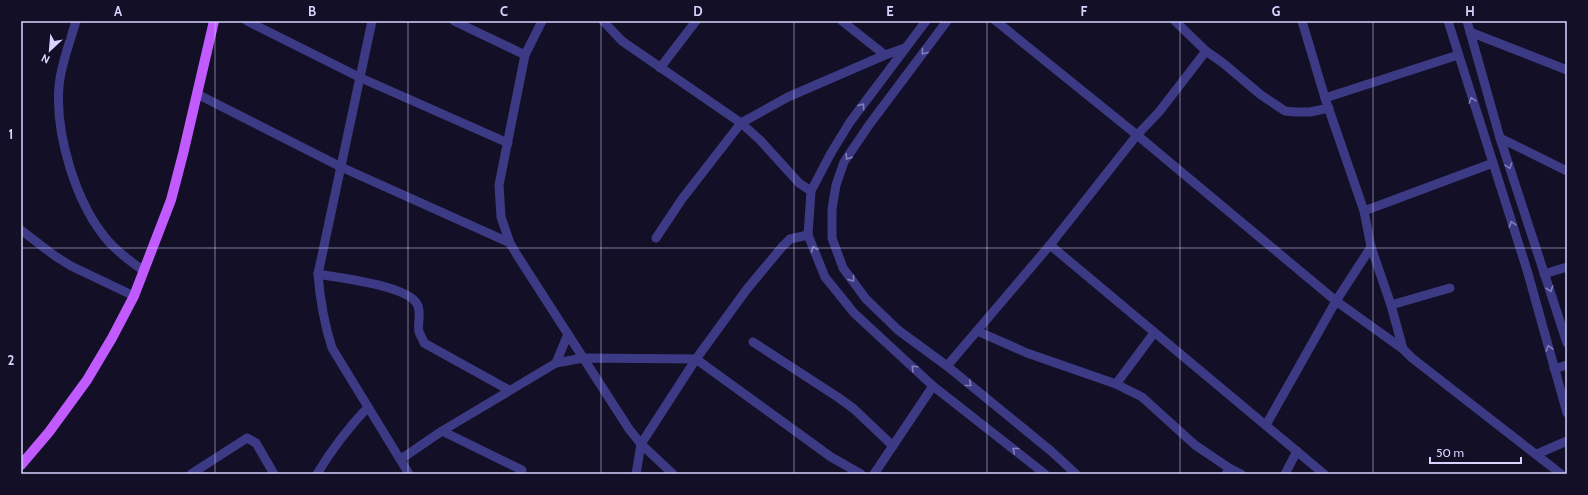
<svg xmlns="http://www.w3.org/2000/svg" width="1588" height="495" font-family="Cabin,sans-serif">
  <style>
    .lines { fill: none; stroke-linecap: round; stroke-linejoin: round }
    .minor { stroke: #3d3a85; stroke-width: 9 }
    .primary { stroke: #c25bff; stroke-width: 10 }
    .oneway { stroke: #837fbc }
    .grid { fill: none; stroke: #d9d4ff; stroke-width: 1; stroke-opacity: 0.55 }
    .neatline { fill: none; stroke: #d9d4ff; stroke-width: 1.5 }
    .grid-label { font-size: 13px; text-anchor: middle; font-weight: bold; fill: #d9d4ff }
  </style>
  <rect width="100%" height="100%" fill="#130f26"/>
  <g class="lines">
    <g class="minor">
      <path d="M76,21C70,42 61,64 59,86C55,134 76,205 109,242C119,253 131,262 144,271"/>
      <path d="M247,21L361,78L508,143"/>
      <path d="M372,21L318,274C320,300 324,323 332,348L409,474"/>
      <path d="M454,21L525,55"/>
      <path d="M542,21L525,55L499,185L501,217L510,243L517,255L629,429L641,444L673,474"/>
      <path d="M603,21L622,41L741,123L760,140L799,183L811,191"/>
      <path d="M842,21L885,55L905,48"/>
      <path d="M926,21L850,122L831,153L811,191L808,235L825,277L854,313L933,386L1045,474"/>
      <path d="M947,21L869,125L844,162L836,185L832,209V238L843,268L866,299L898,330L947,366L1051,451L1076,474"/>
      <path d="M996,21L1137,135L1336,301L1403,349L1412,358L1561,474"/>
      <path d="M1175,21L1206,51"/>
      <path d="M1302,21L1325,98L1364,211L1371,247L1391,305L1403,349"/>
      <path d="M1448,21L1527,270L1567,413"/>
      <path d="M1467,21L1500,138L1567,343"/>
      <path d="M1470,32L1567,70"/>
      <path d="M660,68L696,21"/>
      <path d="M197,94L341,167L510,243"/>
      <path d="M1325,98L1458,55"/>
      <path d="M1500,138L1567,171"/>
      <path d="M1364,211L1493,163"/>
      <path d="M21,230L55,256L71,266L134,296"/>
      <path d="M656,238L682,199L741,123L788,97L885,55"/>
      <path d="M1050,245L1324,474"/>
      <path d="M318,274C338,278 407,285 417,304C422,312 417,323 419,332C420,335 423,339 424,343L509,390"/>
      <path d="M1544,274L1567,267"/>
      <path d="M1391,305L1450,288"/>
      <path d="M977,331L1027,353L1116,384L1154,333"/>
      <path d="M753,342L839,398L854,409L893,446"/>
      <path d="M556,363L568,334"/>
      <path d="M947,366L1050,245L1137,135L1159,112L1206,51L1223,63L1261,95L1285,111L1295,112H1310L1329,108"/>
      <path d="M1554,369L1567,365"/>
      <path d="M1116,384L1142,397L1195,445L1229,468"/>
      <path d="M1266,425L1336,301L1371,247"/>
      <path d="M442,431L522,470"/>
      <path d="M1537,454L1567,441"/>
      <path d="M401,459L442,431L556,363L583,358L696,359L831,457L861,474"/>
      <path d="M191,474L247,438L256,443L274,474"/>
      <path d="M317,474C332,449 348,428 368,407"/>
      <path d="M636,474L641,444L696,359L747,289L782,247L790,239L808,235"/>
      <path d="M874,474L933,386"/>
      <path d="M1226,474L1229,468L1241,474"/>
      <path d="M1285,474L1297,451"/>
    </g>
    <path class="primary" d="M21,465L49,432L87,380L112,338L134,296L171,200L183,154L214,21"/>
  </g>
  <defs><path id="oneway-chevron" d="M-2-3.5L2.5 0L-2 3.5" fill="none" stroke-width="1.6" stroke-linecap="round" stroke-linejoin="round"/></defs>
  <g class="oneway">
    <use href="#oneway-chevron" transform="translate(924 52) rotate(128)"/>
    <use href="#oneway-chevron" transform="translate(1472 100) rotate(-108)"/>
    <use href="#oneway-chevron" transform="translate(862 106) rotate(-54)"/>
    <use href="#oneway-chevron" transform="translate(848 157) rotate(122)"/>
    <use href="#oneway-chevron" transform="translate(1509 166) rotate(72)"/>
    <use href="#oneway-chevron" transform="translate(1512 224) rotate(-108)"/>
    <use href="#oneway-chevron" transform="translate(814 249) rotate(-111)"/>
    <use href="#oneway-chevron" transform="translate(852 279) rotate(53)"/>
    <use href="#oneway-chevron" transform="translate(1550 289) rotate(72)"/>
    <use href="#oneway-chevron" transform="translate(1549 348) rotate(-105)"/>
    <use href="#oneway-chevron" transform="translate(914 368) rotate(-137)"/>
    <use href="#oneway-chevron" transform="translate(969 384) rotate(39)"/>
    <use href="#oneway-chevron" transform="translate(1015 450) rotate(-141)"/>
  </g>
  <path class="grid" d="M215,21V474M408,21V474M601,21V474M794,21V474M987,21V474M1180,21V474M1373,21V474M21,248H1567"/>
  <rect width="1588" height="495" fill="none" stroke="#130f26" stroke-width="44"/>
  <g transform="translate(50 50) rotate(206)" stroke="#130f26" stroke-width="3" paint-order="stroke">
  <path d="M0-3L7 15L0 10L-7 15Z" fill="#d9d4ff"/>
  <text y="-6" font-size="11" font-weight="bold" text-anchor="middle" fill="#d9d4ff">N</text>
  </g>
  <path d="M1430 457v6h91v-6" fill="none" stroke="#d9d4ff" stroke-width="2"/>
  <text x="1436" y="457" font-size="12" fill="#d9d4ff" stroke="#130f26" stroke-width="3" paint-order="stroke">50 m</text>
  <rect x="22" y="22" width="1544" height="451" class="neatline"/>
  <g class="grid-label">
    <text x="118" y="16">A</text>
    <text x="312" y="16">B</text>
    <text x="504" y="16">C</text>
    <text x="698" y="16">D</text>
    <text x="890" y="16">E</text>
    <text x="1084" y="16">F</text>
    <text x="1276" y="16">G</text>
    <text x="1470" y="16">H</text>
    <text x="11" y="139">1</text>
    <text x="11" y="365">2</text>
  </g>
</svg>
